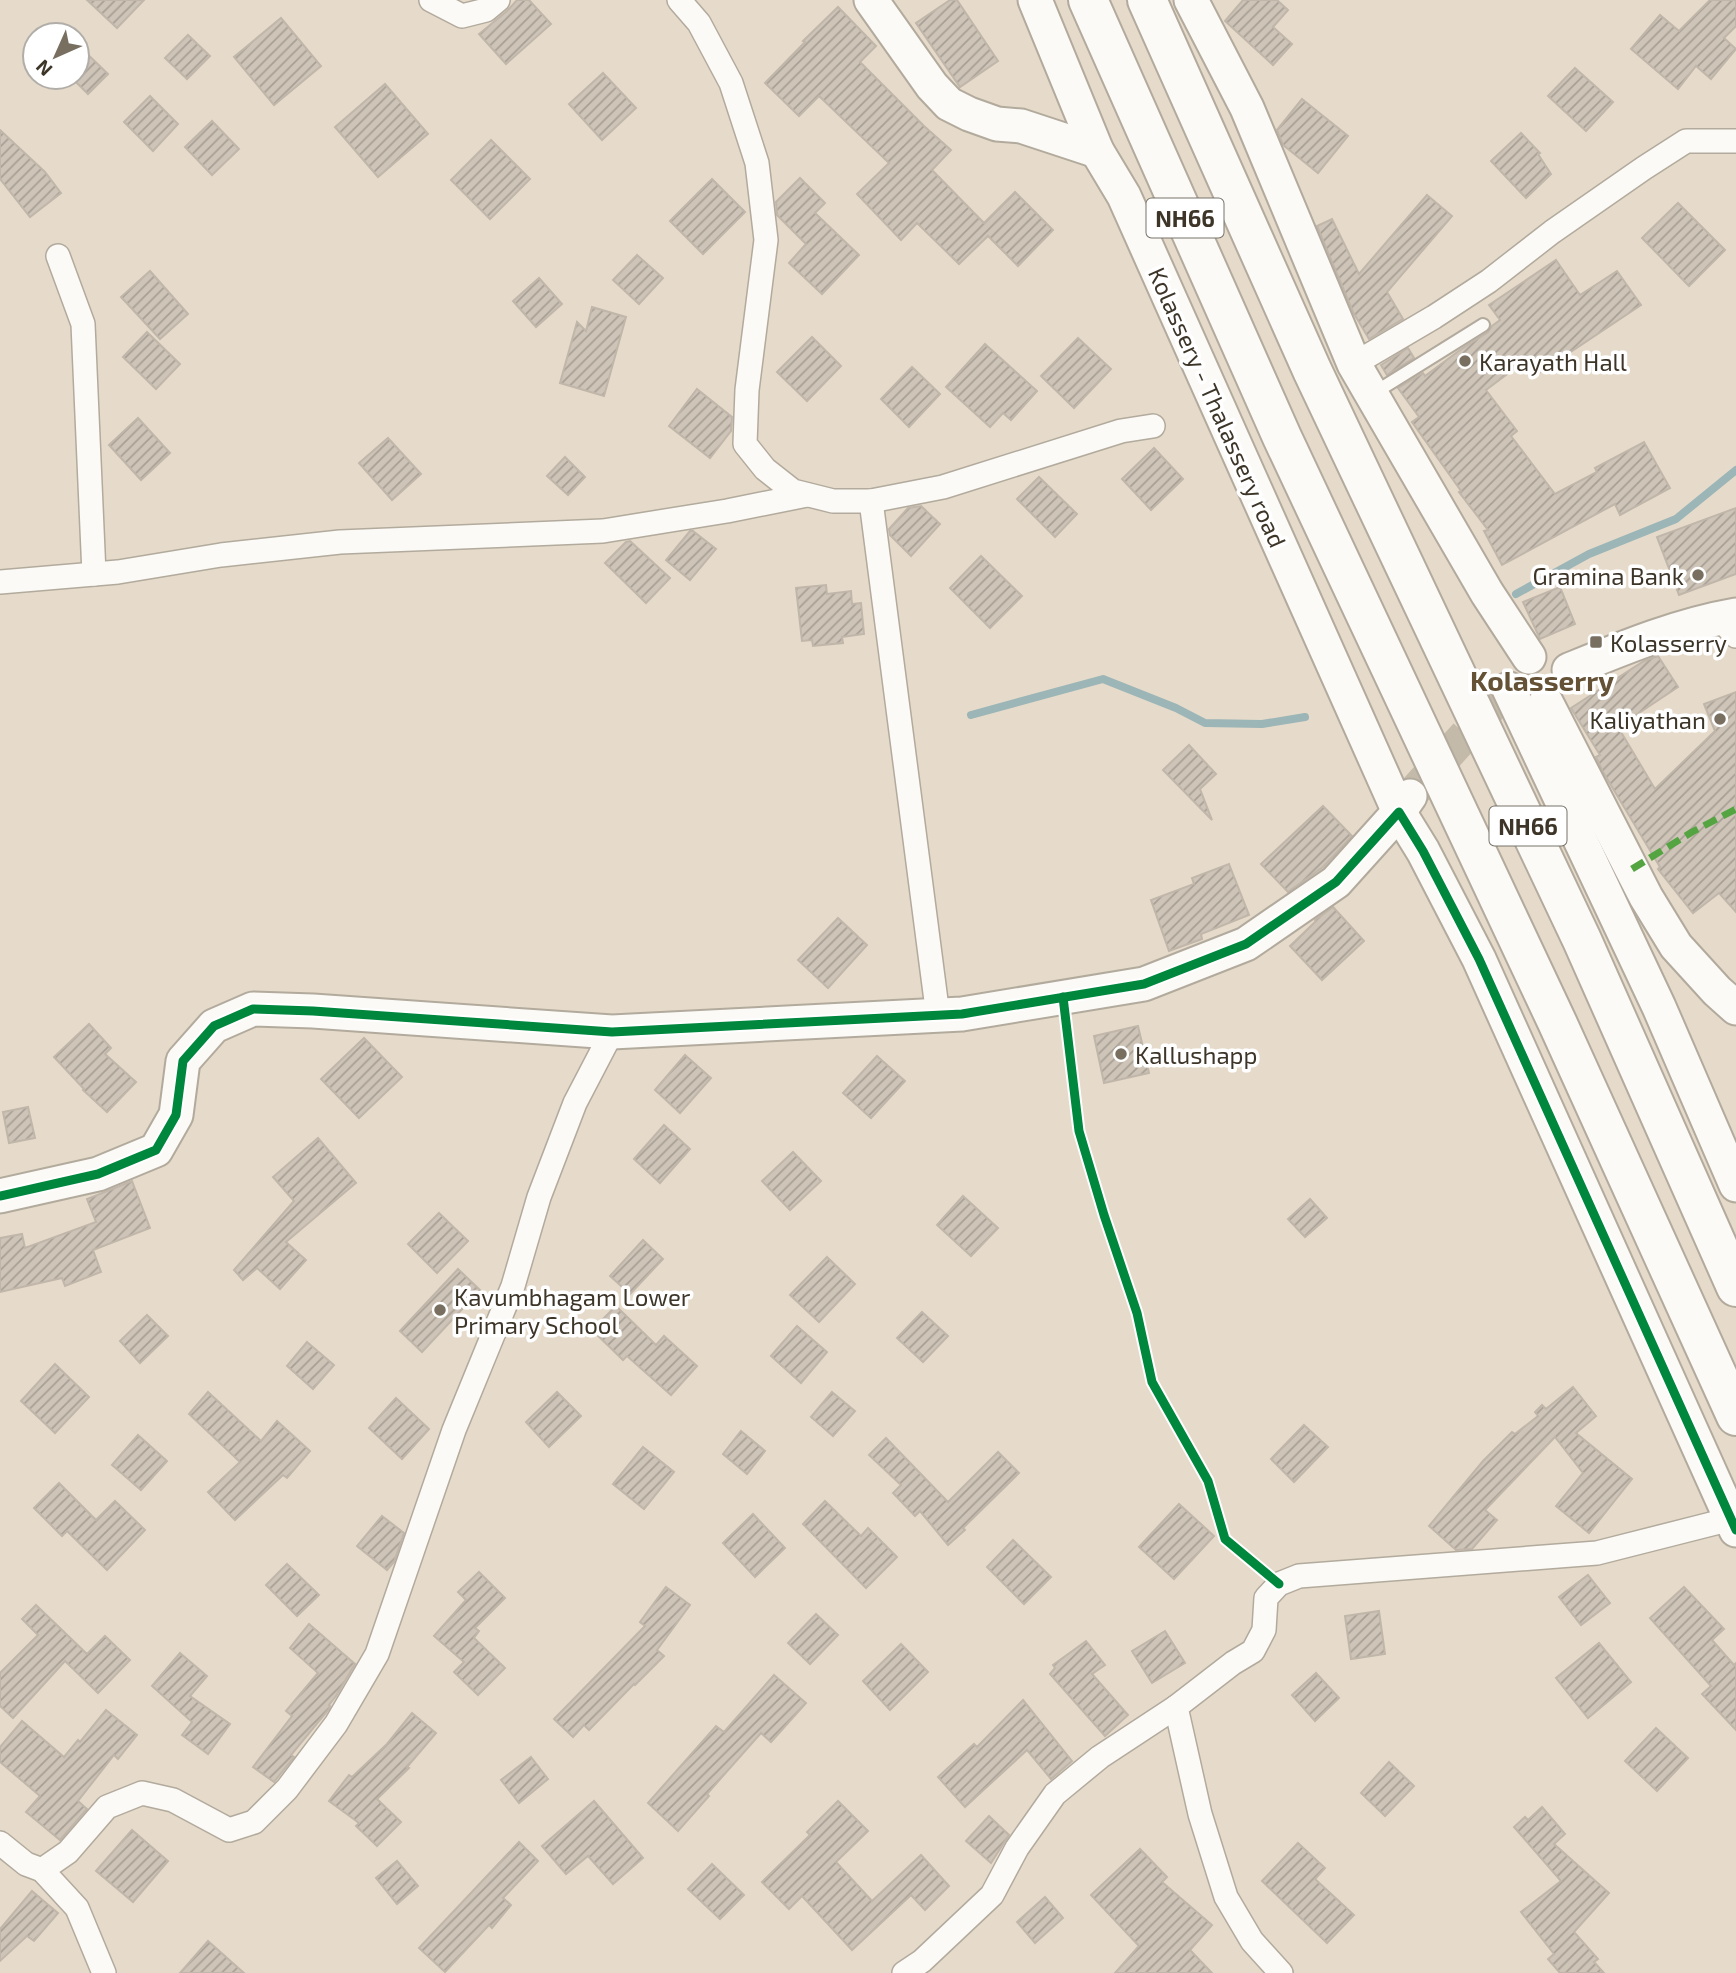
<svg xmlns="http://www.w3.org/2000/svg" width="1736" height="1973" font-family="'Exo 2',sans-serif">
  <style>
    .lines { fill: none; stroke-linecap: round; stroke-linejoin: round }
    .stream { stroke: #9cb5b7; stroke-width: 8 }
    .building { fill: url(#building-hatch); stroke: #c1b6aa; stroke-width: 2 }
    .secondary-tunnel { stroke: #c4baaa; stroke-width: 33; stroke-dasharray: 33 17; stroke-linecap: butt }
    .lane-casing { stroke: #b2aa9c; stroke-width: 16 }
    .street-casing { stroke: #b2aa9c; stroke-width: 26 }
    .secondary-casing { stroke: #b2aa9c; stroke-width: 37 }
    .highway-casing { stroke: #b2aa9c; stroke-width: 42 }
    .lane { stroke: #fbfaf7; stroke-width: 12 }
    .street { stroke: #fbfaf7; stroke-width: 23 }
    .secondary { stroke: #fbfaf7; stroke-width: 33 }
    .highway { stroke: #fbfaf7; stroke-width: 38 }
    .quiet { stroke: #54a542; stroke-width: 7; stroke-dasharray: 14 7; stroke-linecap: butt }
    .cycleway-casing { stroke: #fff; stroke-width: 13 }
    .cycleway { stroke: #00873e; stroke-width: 9 }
    .poi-dot { fill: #786f61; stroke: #fff; stroke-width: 2.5 }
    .labels { text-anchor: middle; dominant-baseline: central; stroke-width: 7; stroke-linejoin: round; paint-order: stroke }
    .shield { fill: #fff; stroke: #777268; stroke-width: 2 }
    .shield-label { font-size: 23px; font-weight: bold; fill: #3d3528 }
    .poi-label { font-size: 24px; fill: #3d3528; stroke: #fff; text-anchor: start }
    .street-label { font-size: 24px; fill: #3d3528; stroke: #fff }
    .quarter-label { font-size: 28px; font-weight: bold; fill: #655236; stroke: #fff }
  </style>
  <defs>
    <pattern id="building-hatch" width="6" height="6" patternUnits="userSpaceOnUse" patternTransform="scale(1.75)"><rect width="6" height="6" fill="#cec4b7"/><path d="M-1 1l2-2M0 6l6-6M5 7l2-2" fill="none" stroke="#a8a095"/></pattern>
  </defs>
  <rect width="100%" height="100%" fill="#e6dbca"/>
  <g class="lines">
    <g class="stream">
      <path d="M1516,594L1589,554L1676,519L1736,470"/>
      <path d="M971,715L1103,679L1176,708L1205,723L1262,724L1305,717"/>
    </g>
  </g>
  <g class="building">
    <path d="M87,0H144L117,28Z"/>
    <path d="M517,0H529L551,24L506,64L479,34L507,11Z"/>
    <path d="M950,0H957L998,61L960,87L916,23Z"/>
    <path d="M1243,0H1277L1288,10L1273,27L1292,44L1273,65L1225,21Z"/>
    <path d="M1710,0H1736V26L1724,38L1736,49L1711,79L1696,66L1678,89L1631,49L1660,15L1679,31Z"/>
    <path d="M838,7L876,46L860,62L924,126L951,150L932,170L984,223L1015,192L1053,230L1018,266L988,236L959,264L917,223L901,240L857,194L889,163L819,96L799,116L765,83L805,42L803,41Z"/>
    <path d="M281,18L321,66L274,105L234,57Z"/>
    <path d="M188,35L210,56L187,79L165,58Z"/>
    <path d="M77,44L108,74L88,94L77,83Z"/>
    <path d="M1575,68L1613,102L1586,131L1548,96Z"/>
    <path d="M603,73L636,108L602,140L569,104Z"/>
    <path d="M385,84L428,134L378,177L335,127Z"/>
    <path d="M150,96L178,124L153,151L124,122Z"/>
    <path d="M1302,99L1348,136L1318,173L1283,145L1277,130Z"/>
    <path d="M212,121L239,149L212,175L185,147Z"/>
    <path d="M0,130L45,172L61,193L30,217L0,179Z"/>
    <path d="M1521,133L1540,153L1538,154L1551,174L1526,198L1491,161Z"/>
    <path d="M491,140L530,179L490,219L451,180Z"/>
    <path d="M800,178L825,203L815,213L859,255L822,294L789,263L806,244L777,215L776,202Z"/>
    <path d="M712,179L745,212L703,254L670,221Z"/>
    <path d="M1427,195L1452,216L1387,292L1403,319L1369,339L1353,312L1317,226L1332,219L1359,274Z"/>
    <path d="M1678,203L1725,250L1689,286L1642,238Z"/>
    <path d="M637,255L663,278L639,304L613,280Z"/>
    <path d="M1556,260L1580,295L1617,271L1641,305L1536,375L1526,360L1486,390L1517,431L1511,436L1555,494L1597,472L1595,468L1644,442L1670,488L1620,515L1615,504L1502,565L1484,531L1488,530L1459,492L1461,491L1412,422L1419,417L1398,388L1423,373L1425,376L1460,350L1488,332L1492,326L1500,320L1489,305Z"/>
    <path d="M150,271L188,314L160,339L121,297Z"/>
    <path d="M539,278L562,304L536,327L513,301Z"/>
    <path d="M592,307L626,317L604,396L560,383L577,322L586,331Z"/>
    <path d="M147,332L180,364L156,389L123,357Z"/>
    <path d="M812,337L841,366L807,401L777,372Z"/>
    <path d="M1078,338L1111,369L1074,408L1041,376Z"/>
    <path d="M985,344L1037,391L1011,420L1003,413L990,427L946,387Z"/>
    <path d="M1408,348L1414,358L1387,375L1381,365Z"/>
    <path d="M912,367L940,394L909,427L881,399Z"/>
    <path d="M697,389L732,417L731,431L710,458L669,426Z"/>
    <path d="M138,418L170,453L141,480L109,445Z"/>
    <path d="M388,438L421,474L392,500L359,463Z"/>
    <path d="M1154,448L1183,479L1151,510L1122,479Z"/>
    <path d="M565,457L585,477L568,495L547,476Z"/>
    <path d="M1039,477L1077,514L1055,537L1017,499Z"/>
    <path d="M921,506L940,524L911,556L890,535L889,529L908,508Z"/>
    <path d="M1736,508V574L1679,595L1657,537Z"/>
    <path d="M690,531H693L716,549L690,580L666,560Z"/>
    <path d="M630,541L670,578L646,603L605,563L626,542Z"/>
    <path d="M981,556L1022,596L990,628L950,588Z"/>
    <path d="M826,585L827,594L851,591L852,604L861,603L864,634L842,637L843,643L813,646L812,640L802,641L796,588Z"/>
    <path d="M1560,587L1575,624L1540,639L1523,602Z"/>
    <path d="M1658,656L1678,687L1618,727L1655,789L1715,731L1704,704L1736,692V912L1719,893L1693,913L1658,869L1660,867L1603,772L1596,757L1600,755L1571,708L1644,661Z"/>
    <path d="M1189,745L1216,774L1200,789L1212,820L1163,770Z"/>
    <path d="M1323,806L1352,836L1323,867L1288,892L1261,864Z"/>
    <path d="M1229,864L1249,915L1201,934L1202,939L1169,951L1151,900L1194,884L1192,878Z"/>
    <path d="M1333,907L1364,941L1322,980L1290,946L1316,921L1315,920Z"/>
    <path d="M838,918L867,945L828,988L798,960Z"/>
    <path d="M89,1024L111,1048L105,1054L136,1082L107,1112L83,1090L84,1089L54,1057Z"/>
    <path d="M1138,1026L1149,1073L1104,1083L1094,1036Z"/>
    <path d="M364,1038L402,1077L359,1118L321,1079Z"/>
    <path d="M685,1055L711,1078L680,1113L655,1090Z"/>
    <path d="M877,1056L905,1081L871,1118L843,1093Z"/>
    <path d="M28,1107L35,1138L9,1143L3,1112Z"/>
    <path d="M664,1125L690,1149L660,1183L634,1159Z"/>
    <path d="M318,1138L356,1183L286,1242L306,1260L280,1289L257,1268L243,1280L234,1270L294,1201L273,1177Z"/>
    <path d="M793,1152L821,1181L790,1210L762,1181Z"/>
    <path d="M132,1181L150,1228L93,1250L101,1272L65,1286L62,1278L0,1292V1238L22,1234L25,1248L96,1222L87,1199Z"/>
    <path d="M963,1196L998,1228L971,1256L937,1225Z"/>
    <path d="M1310,1199L1327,1218L1305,1237L1288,1219Z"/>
    <path d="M439,1213L468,1241L437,1273L408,1244Z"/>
    <path d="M643,1240L663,1259L630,1294L610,1276Z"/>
    <path d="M827,1257L855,1284L819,1322L790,1295Z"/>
    <path d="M458,1269L480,1290L422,1352L400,1331Z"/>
    <path d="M616,1306L656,1345L664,1336L697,1366L671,1395L627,1356L623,1360L592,1330Z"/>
    <path d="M922,1312L948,1336L923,1362L897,1338Z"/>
    <path d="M147,1315L168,1336L140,1363L120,1341Z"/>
    <path d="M797,1326L827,1352L801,1383L771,1356Z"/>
    <path d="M307,1342L334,1365L313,1389L287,1366Z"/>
    <path d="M55,1364L89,1397L55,1433L21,1401Z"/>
    <path d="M1573,1387L1596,1416L1576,1433L1632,1479L1589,1533L1556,1506L1583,1473L1555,1437L1485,1510L1497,1520L1472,1549L1456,1550L1429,1526L1483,1461L1512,1432L1515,1434L1538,1416L1535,1412L1542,1405L1546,1409Z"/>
    <path d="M208,1392L261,1441L277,1421L310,1451L287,1478L283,1475L235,1520L208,1492L240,1462L189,1414Z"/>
    <path d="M557,1392L581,1416L549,1447L526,1422Z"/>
    <path d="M832,1392L855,1411L833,1436L811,1417Z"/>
    <path d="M396,1398L429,1429L402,1459L369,1428Z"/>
    <path d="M1304,1425L1328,1447L1294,1482L1271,1459Z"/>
    <path d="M741,1431L765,1451L747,1474L723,1454Z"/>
    <path d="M138,1435L167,1461L141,1490L112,1465Z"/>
    <path d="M886,1438L948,1502L998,1452L1019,1473L963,1528L965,1530L948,1545L920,1511L915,1516L893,1493L901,1485L869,1455Z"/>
    <path d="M643,1447L674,1472L644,1509L613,1484Z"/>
    <path d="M59,1483L96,1520L115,1501L145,1530L107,1570L67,1531L62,1536L34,1508Z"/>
    <path d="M825,1501L861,1536L868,1528L897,1557L866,1588L803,1524Z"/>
    <path d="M1179,1504L1214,1536L1174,1579L1139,1547Z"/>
    <path d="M753,1514L785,1548L755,1577L723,1543Z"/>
    <path d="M382,1516L404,1533L394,1562L387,1570L357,1546Z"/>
    <path d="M1013,1540L1051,1577L1024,1604L987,1567Z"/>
    <path d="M287,1564L319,1595L297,1616L266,1585Z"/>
    <path d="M479,1572L505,1598L475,1628L479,1631L474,1638L505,1668L478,1695L454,1672L464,1662L434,1636L466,1600L458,1592Z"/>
    <path d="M1588,1575L1610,1603L1581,1625L1559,1597Z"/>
    <path d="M666,1587L690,1605L657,1650L664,1656L635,1685L634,1684L589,1730L584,1725L573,1737L554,1719L645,1626L640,1622Z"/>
    <path d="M1684,1587L1724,1629L1712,1640L1734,1665L1736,1663V1730L1702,1694L1711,1686L1650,1618Z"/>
    <path d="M36,1605L87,1654L105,1636L130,1660L98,1693L65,1661L13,1718L0,1706V1673L38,1635L22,1619Z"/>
    <path d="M1379,1611L1385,1654L1351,1659L1345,1616Z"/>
    <path d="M816,1614L838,1635L810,1664L788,1643Z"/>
    <path d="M309,1624L355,1664L336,1696L329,1705L330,1706L329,1709L291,1755L294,1757L274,1782L253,1767L292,1716L286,1711L318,1673L290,1648Z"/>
    <path d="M1165,1631L1185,1663L1152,1683L1132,1651Z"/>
    <path d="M1086,1641L1105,1665L1092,1674L1128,1715L1105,1736L1050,1674L1055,1668L1053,1665Z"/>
    <path d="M1599,1643L1631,1682L1588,1718L1556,1678Z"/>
    <path d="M901,1644L928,1672L890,1710L863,1681Z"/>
    <path d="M180,1653L207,1676L190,1696L230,1724L208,1754L182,1735L192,1722L152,1686Z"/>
    <path d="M1316,1673L1339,1698L1315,1721L1292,1695Z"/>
    <path d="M774,1675L806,1703L771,1742L761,1733L707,1794L709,1796L678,1831L648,1803L716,1726L724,1732Z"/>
    <path d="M1023,1700L1072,1761L1051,1779L1027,1750L965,1807L938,1777L974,1744L977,1747Z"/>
    <path d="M106,1710L137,1735L118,1759L114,1755L78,1801L87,1809L60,1840L26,1812L40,1796L0,1762V1747L22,1721L64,1757L78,1740L80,1742Z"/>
    <path d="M412,1713L436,1733L407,1767L409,1768L377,1799L401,1822L377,1846L356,1826L359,1823L329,1801L349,1775L352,1777L387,1744Z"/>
    <path d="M1656,1728L1688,1758L1657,1791L1625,1761Z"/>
    <path d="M531,1757L548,1779L519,1803L501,1780Z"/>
    <path d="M1389,1762L1414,1786L1385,1816L1361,1793Z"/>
    <path d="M594,1801L643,1858L613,1884L588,1856L566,1874L542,1846Z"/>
    <path d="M838,1801L868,1831L836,1862L872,1901L921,1855L949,1886L925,1910L911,1895L852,1950L802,1896L789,1909L762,1882L810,1835L807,1832Z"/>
    <path d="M1542,1807L1565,1834L1554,1844L1609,1893L1574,1932L1598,1959L1594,1962L1604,1973H1560L1548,1959L1554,1954L1521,1912L1561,1881L1514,1827L1525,1817L1528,1820Z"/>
    <path d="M989,1816L1009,1835L991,1863L966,1841Z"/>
    <path d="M132,1830L168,1861L133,1902L96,1871Z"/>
    <path d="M519,1842L538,1861L503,1898L511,1905L492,1928L489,1925L445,1972L419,1948Z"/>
    <path d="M1298,1843L1325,1868L1315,1879L1354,1915L1327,1943L1262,1881Z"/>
    <path d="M1140,1849L1167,1877L1162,1882L1212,1925L1190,1950L1212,1973H1115L1139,1946L1091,1895Z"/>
    <path d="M397,1861L418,1886L397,1904L376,1878Z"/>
    <path d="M712,1864L744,1895L720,1919L688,1889Z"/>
    <path d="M32,1891L58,1913L34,1941L27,1936L0,1961V1929Z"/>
    <path d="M1045,1897L1063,1918L1035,1943L1017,1922Z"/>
    <path d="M208,1941L244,1973H180Z"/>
  </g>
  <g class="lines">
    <path class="secondary-tunnel" d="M1410,796L1498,699"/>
    <g class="lane-casing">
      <path id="lane" d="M1374,393L1483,325"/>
    </g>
    <g class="street-casing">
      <g id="street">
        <path d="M431,0L462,16L486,10L498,0"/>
        <path d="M679,0L699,23L731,83L757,163L766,240L747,390L745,444L765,469L793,491L833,501H871L943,487L1121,431L1153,426"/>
        <path d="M58,256L83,324L94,574"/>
        <path d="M1354,364L1434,317L1489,281L1552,232L1644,168L1686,141H1736"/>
        <path d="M871,501L938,1016"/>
        <path d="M0,582L118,572L221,555L340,542L603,531L727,511L807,495"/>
        <path d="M1719,618L1736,636"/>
        <path d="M0,1843L26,1864L42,1870L68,1852L107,1807L142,1793L173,1800L229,1830L254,1822L287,1789L336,1724L377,1654L454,1430L513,1286L539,1197L575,1103L612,1032"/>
        <path d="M42,1870L77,1908L104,1973"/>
        <path d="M904,1973L922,1961L992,1895L1017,1848L1055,1794L1100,1757L1176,1707"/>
        <path d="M1281,1973L1252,1941L1226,1897L1200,1814L1176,1707L1233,1663L1253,1651L1264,1630L1266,1598L1279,1584L1299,1576L1597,1553L1731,1519"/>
      </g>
    </g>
    <g class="secondary-casing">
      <g id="secondary">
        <path d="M871,0L932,86L949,104L969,114L997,124L1021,126L1097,151"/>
        <path d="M1035,0L1097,151L1124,196L1399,812L1423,851L1479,959L1736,1530"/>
        <path d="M1191,0L1247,108L1354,364L1487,593L1529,657"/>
        <path d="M1569,670C1623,648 1678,625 1736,615"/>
        <path d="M1509,689L1659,1007L1736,1185"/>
        <path d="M1546,702L1646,897L1676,946L1717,991L1736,1008"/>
        <path d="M0,1196L98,1174L156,1150L176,1115L183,1061L214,1026L253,1009L313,1011L612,1032L962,1014L1144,984L1246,944L1336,882L1399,812L1410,796"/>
      </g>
    </g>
    <g class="highway-casing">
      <g id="highway">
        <path d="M1088,0L1282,437L1557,1022L1736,1416"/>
        <path d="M1147,0L1312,370L1582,940L1736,1287"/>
      </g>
    </g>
    <use href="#lane" class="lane"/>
    <use href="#street" class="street"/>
    <use href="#secondary" class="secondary"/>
    <use href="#highway" class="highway"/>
    <path class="quiet" d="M1632,869L1692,832L1736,809"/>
    <g class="cycleway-casing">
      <g id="cycleway">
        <path d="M1063,997L1079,1131L1104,1215L1137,1313L1152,1382L1208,1481L1225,1539L1279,1584"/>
        <path d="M0,1196L98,1174L156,1150L176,1115L183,1061L214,1026L253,1009L313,1011L612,1032L962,1014L1144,984L1246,944L1336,882L1399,812L1423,851L1479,959L1736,1530"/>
      </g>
    </g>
    <use href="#cycleway" class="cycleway"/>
  </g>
  <g class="poi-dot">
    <circle cx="1465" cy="361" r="7"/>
    <circle cx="1698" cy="575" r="7"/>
    <rect x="1589" y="635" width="14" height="14" rx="3.5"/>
    <circle cx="1720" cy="719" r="7"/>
    <circle cx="1121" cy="1054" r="7"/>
    <circle cx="440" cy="1310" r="7"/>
  </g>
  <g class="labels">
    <g class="shield">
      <rect x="1146.5" y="198.5" width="77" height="39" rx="5"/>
      <rect x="1489.5" y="806.5" width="77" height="39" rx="5"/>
    </g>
    <g class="shield-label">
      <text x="1185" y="218">NH66</text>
      <text x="1528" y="826">NH66</text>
    </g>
    <g class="poi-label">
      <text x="1479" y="361">Karayath Hall</text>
      <text x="1684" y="575" text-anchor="end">Gramina Bank</text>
      <text x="1610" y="642">Kolasserry</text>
      <text x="1706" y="719" text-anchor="end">Kaliyathan</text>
      <text x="1135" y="1054">Kallushapp</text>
      <text x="454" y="1296">Kavumbhagam Lower<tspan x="454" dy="28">Primary School</tspan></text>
    </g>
    <g class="street-label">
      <text transform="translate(1218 407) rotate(66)">Kolassery - Thalassery road</text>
    </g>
    <g class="quarter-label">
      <text x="1542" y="680">Kolasserry</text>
    </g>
  </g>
  <g transform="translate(56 56) rotate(225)"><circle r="33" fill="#ffffff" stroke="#b1aea9" stroke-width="2"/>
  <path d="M0-5L12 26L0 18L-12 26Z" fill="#786f61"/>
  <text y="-10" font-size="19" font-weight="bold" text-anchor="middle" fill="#3d3528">N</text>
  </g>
</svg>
